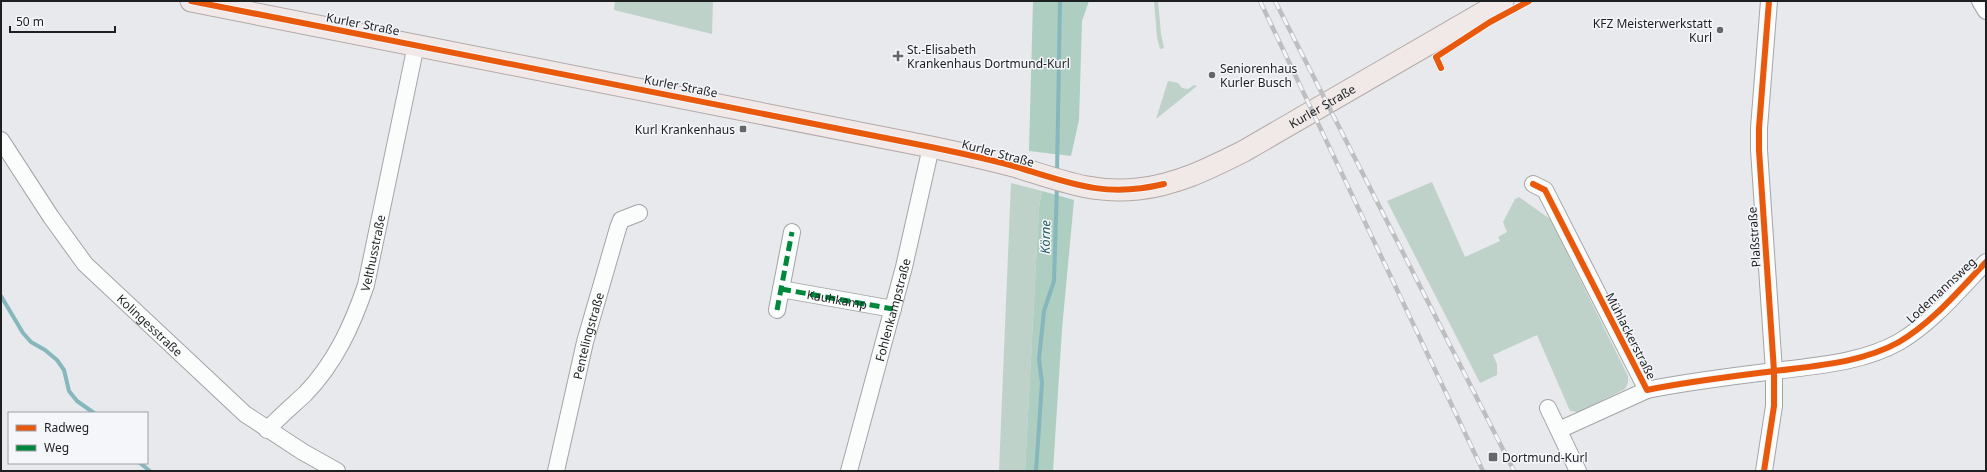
<svg xmlns="http://www.w3.org/2000/svg" width="1987" height="472" font-family="'Noto Sans',sans-serif">
  <style>
    .green { fill: #bed2ca }
    .forest { fill: #adcec1 }
    .lines { fill: none; stroke-linecap: round; stroke-linejoin: round }
    .stream { stroke: #86b7bd; stroke-width: 4 }
    .minor-casing { stroke: #a3a4a6; stroke-width: 18 }
    .major-casing { stroke: #b4a9a8; stroke-width: 23 }
    .minor { stroke: #fbfcfc; stroke-width: 16 }
    .major { stroke: #f0e9e8; stroke-width: 21 }
    .rail-casing { stroke: #bdbebf; stroke-width: 4.5 }
    .rail { stroke: #f4f6fa; stroke-width: 3; stroke-dasharray: 9; stroke-linecap: butt }
    .quiet { stroke: #00873e; stroke-width: 5; stroke-dasharray: 10 5; stroke-linecap: butt }
    .cycleway-casing { stroke: #f4f6fa; stroke-width: 8 }
    .cycleway { stroke: #e8590c; stroke-width: 6 }
    .poi-dot { fill: #646667; stroke: #f4f6fa; stroke-width: 1.5 }
    .labels { text-anchor: middle; dominant-baseline: central; stroke-width: 3; stroke-linejoin: round; paint-order: stroke }
    .poi-label { font-size: 12px; fill: #1e1f20; stroke: #f4f6fa; text-anchor: start }
    .street-label { font-size: 12px; fill: #1e1f20; stroke: #f4f6fa }
    .water-label { font-size: 13px; font-style: italic; fill: #1f5b60; stroke: #f4f6fa }
  </style>
  <rect width="100%" height="100%" fill="#e7e9ec"/>
  <g class="green">
    <path d="M615,1H713L712,34L614,10Z"/>
    <path d="M1154,1H1158L1161,34L1164,48L1160,49L1157,37Z"/>
    <path d="M1168,81L1178,83L1182,88L1188,89L1194,85L1197,86L1156,119Z"/>
    <path d="M1432,182L1465,257L1500,241L1498,237L1507,232L1503,222L1515,199L1519,197L1550,219L1628,376V383L1625,389L1579,412L1570,411L1537,335L1493,355L1497,364V375L1480,383L1387,201Z"/>
    <path d="M1011,183L1042,191L1039,207L1025,471H999Z"/>
  </g>
  <g class="forest">
    <path d="M1033,1H1089L1082,21L1079,120L1071,156L1029,151Z"/>
    <path d="M1042,191L1074,200L1062,329L1053,471H1025L1039,207Z"/>
  </g>
  <g class="lines">
    <g class="stream">
      <path d="M1057,173L1060,1"/>
      <path d="M1,296L23,333L31,342L45,350L57,360L64,370L69,391L77,401L94,413"/>
      <path d="M140,463L150,471"/>
      <path d="M1036,471L1042,383L1039,359L1044,311L1054,281L1057,185"/>
    </g>
    <g class="minor-casing">
      <g id="minor">
        <path d="M1980,1L1986,11"/>
        <path id="s1" d="M1,140L51,217L85,264L245,414L303,452L337,471"/>
        <path d="M1533,184L1545,190L1647,390C1686,382 1727,377 1767,372C1810,366 1860,364 1899,342C1933,322 1959,290 1986,262"/>
        <path id="s2" d="M781,289L893,309"/>
        <path d="M777,310L792,232"/>
        <path d="M1548,408L1578,471"/>
        <path id="s3" d="M267,430C279,417 292,406 305,394C335,363 352,326 366,285L416,45"/>
        <path d="M1559,430L1647,390"/>
        <path id="s4" d="M556,471L585,342L618,228L621,220L639,213"/>
        <path id="s5" d="M849,471L904,267L931,147"/>
        <path d="M1764,471L1774,406V371L1759,150V128L1769,1"/>
      </g>
    </g>
    <g class="major-casing">
      <g id="major">
        <path id="s6" d="M191,1L931,147C959,153 988,159 1017,167C1059,180 1093,194 1138,189C1177,185 1210,168 1244,151L1503,1"/>
      </g>
    </g>
    <use href="#minor" class="minor"/>
    <use href="#major" class="major"/>
    <g class="rail-casing">
      <g id="rail">
        <path d="M1260,1L1483,471"/>
        <path d="M1275,1L1514,471"/>
      </g>
    </g>
    <use href="#rail" class="rail"/>
    <g class="quiet">
      <path d="M781,289L893,309"/>
      <path d="M777,310L792,232"/>
    </g>
    <g class="cycleway-casing">
      <g id="cycleway">
        <path d="M191,1L931,147C960,153 989,159 1017,167C1072,184 1106,198 1164,184"/>
        <path d="M1441,68L1436,57L1490,22L1529,1"/>
        <path d="M1533,184L1545,190L1647,390C1686,382 1727,377 1767,372C1810,366 1860,364 1899,342C1933,322 1959,290 1986,262"/>
        <path d="M1764,471L1774,406V371L1759,150V128L1769,1"/>
      </g>
    </g>
    <use href="#cycleway" class="cycleway"/>
  </g>
  <g class="poi-dot">
    <circle cx="1720" cy="30" r="4"/>
    <path d="M896 50h4v4h4v4h-4v4h-4v-4h-4v-4h4z"/>
    <circle cx="1212" cy="75" r="4"/>
    <rect x="739" y="125" width="8" height="8" rx="2"/>
    <rect x="1488" y="452" width="10" height="10" rx="2"/>
  </g>
  <g class="labels">
    <g class="poi-label">
      <text x="1712" y="23" text-anchor="end">KFZ Meisterwerkstatt<tspan x="1712" dy="14">Kurl</tspan></text>
      <text x="907" y="49">St.-Elisabeth<tspan x="907" dy="14">Krankenhaus Dortmund-Kurl</tspan></text>
      <text x="1220" y="68">Seniorenhaus<tspan x="1220" dy="14">Kurler Busch</tspan></text>
      <text x="735" y="129" text-anchor="end">Kurl Krankenhaus</text>
      <text x="1502" y="457">Dortmund-Kurl</text>
    </g>
    <g class="street-label">
      <text transform="translate(363 24) rotate(11)">Kurler Straße</text>
      <text transform="translate(681 86) rotate(11)">Kurler Straße</text>
      <text stroke="none"><textPath href="#s6" startOffset="1170">Kurler Straße</textPath></text>
      <text transform="translate(998 153) rotate(15)">Kurler Straße</text>
      <text transform="translate(1754 237) rotate(-94)">Plaßstraße</text>
      <text stroke="none"><textPath href="#s3" startOffset="211">Velthusstraße</textPath></text>
      <text transform="translate(1941 290) rotate(-43)">Lodemannsweg</text>
      <text stroke="none"><textPath href="#s2" startOffset="57">Kauhkamp</textPath></text>
      <text stroke="none"><textPath href="#s5" startOffset="167">Fohlenkampstraße</textPath></text>
      <text stroke="none"><textPath href="#s1" startOffset="239">Kolingesstraße</textPath></text>
      <text stroke="none"><textPath href="#s4" startOffset="139">Pentelingstraße</textPath></text>
      <text transform="translate(1631 336) rotate(63)">Mühlackerstraße</text>
    </g>
    <g class="water-label">
      <text transform="translate(1045 237) rotate(-89)">Körne</text>
    </g>
  </g>
  <rect width="1987" height="472" fill="none" stroke="#1e1f20" stroke-width="4"/>
  <rect x="8" y="412" width="140" height="52" fill="#f4f6fa" stroke="#9ea0a3"/>
  <rect x="16" y="425" width="20" height="6" fill="#e8590c" stroke="#9ea0a3"/>
  <text x="44" y="432" font-size="12" fill="#1e1f20">Radweg</text>
  <rect x="16" y="445" width="20" height="6" fill="#00873e" stroke="#9ea0a3"/>
  <text x="44" y="452" font-size="12" fill="#1e1f20">Weg</text>
  <path d="M10 26v6h105v-6" fill="none" stroke="#1e1f20" stroke-width="2"/>
  <text x="16" y="26" font-size="12" fill="#1e1f20" stroke="#f4f6fa" stroke-width="3" paint-order="stroke">50 m</text>
</svg>
